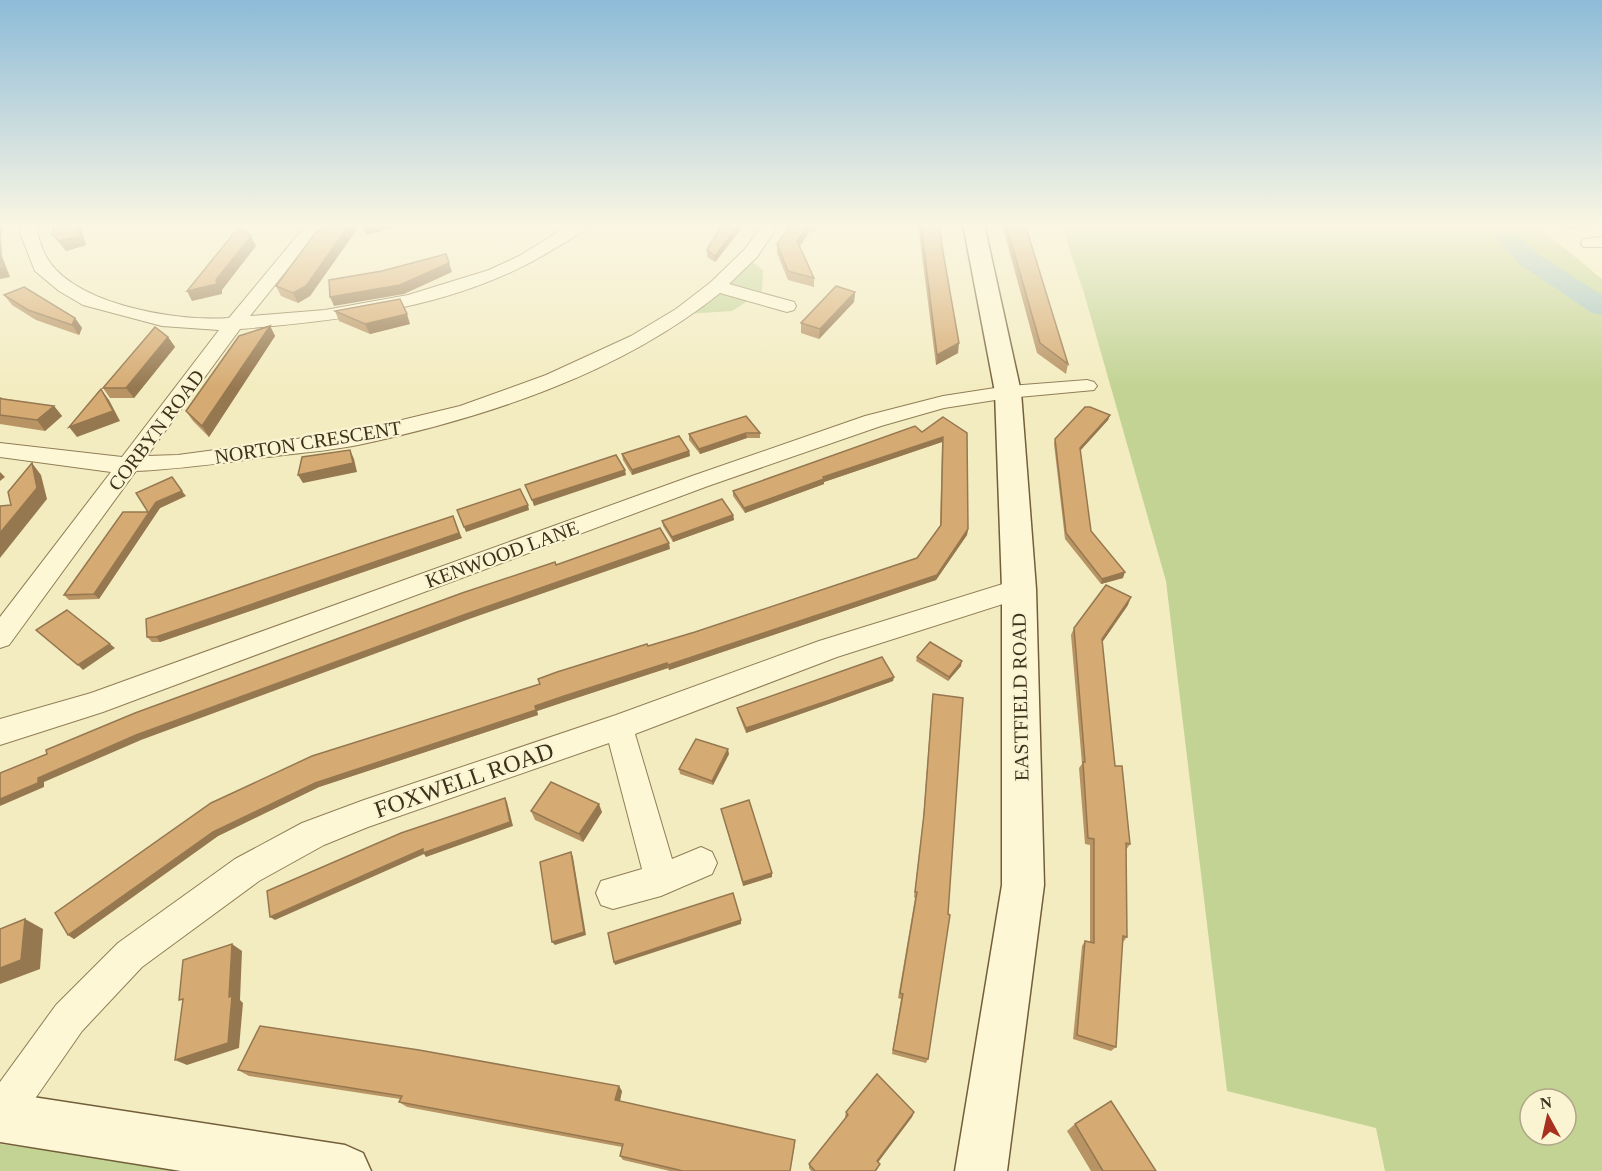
<svg xmlns="http://www.w3.org/2000/svg" width="1602" height="1171" font-family="Georgia,serif">
  <style>
    .green { fill: #c2d394; fill-rule: evenodd }
    .lines { fill: none; stroke-linecap: round; stroke-linejoin: round }
    .river { fill: #a4c5c1; fill-rule: evenodd }
    .street-casing { stroke: #907d56; stroke-width: 2 }
    .secondary-casing { stroke: #725e39; stroke-width: 3 }
    .street { fill: #fdf7d6; fill-rule: evenodd }
    .secondary { fill: #fdf7d6; fill-rule: evenodd }
    .wall { fill: #b89363 }
    .shaded-wall { fill: #967850 }
    .building { fill: #d6ab73; stroke: #967850; stroke-width: 1.5 }
    .labels { text-anchor: middle; dominant-baseline: central; stroke-width: 4.5; stroke-linejoin: round; paint-order: stroke }
    .street-label { font-size: 20px; fill: #3e311c; stroke: #faf4d2 }
    .near-street-label { font-size: 24px; fill: #3e311c; stroke: #faf4d2 }
  </style>
  <rect width="100%" height="100%" fill="#f3ecc1"/>
  <g class="green">
    <path d="M1061,224H1535L1602,279V1171H1385L1376,1128L1227,1091L1166,581L1084,293ZM1530,1099H1566V1135H1530Z"/>
    <path d="M747,258L763,270L762,292L732,311L686,314Z"/>
    <path d="M0,1144L173,1166L198,1171H0Z"/>
  </g>
  <g class="lines">
    <path class="river" d="M1481,224H1507L1539,255L1602,295V315L1592,313L1521,265Z"/>
    <g class="street-casing">
      <g id="street">
        <path d="M23,224H39C36,234 39,239 43,250C64,304 177,322 229,318L307,224L323,225L250,316L325,310L408,295L489,270L519,256L571,224H590C583,234 567,241 557,247C463,307 348,320 240,329L147,456L178,455L356,431L460,406L546,375L631,336L676,309L711,282L745,249L763,224H779L757,257L729,284L794,302L796,306L794,310L787,312L720,293C618,375 484,418 358,445C328,451 297,453 267,457C223,463 180,469 136,471L9,645L0,648V617L111,472L0,457V443L122,457L219,330L162,326L83,305L59,291L35,271L20,233Z"/>
        <path d="M1602,237V247H1583L1581,243L1583,239Z"/>
        <path d="M1087,380L1094,382L1097,386L1094,390L1008,398L944,408L881,426L708,486L103,712L0,745V719L91,693L692,476L865,416L943,396L1008,386Z"/>
        <path d="M1019,579L1028,582L1032,589L1028,596L837,657L635,734L672,859L701,847L712,852L717,863L712,874L661,896L613,909L601,905L596,893L601,881L642,869L609,743L368,827L324,845L259,881L142,967L82,1031L14,1129L0,1134V1082L56,1005L118,943L235,859L302,823L364,800L616,715L819,641Z"/>
      </g>
    </g>
    <g class="secondary-casing">
      <g id="secondary">
        <path d="M963,224H984L1021,392L1036,589L1044,885L1007,1171H955L1002,885V589L995,392Z"/>
        <path d="M0,1092L345,1145L363,1153L371,1171H181L0,1142Z"/>
      </g>
    </g>
    <use href="#street" class="street"/>
    <use href="#secondary" class="secondary"/>
  </g>
  <g class="wall">
    <path d="M333,224H404L367,235L360,225L310,296L298,303L281,296L276,286Z"/>
    <path d="M722,224H745L715,262L707,257V250Z"/>
    <path d="M792,224H818L816,232L810,231L800,246L814,278V287L788,280L777,253V244Z"/>
    <path d="M918,224H939L943,252L958,353L936,365Z"/>
    <path d="M1002,224H1025L1068,364L1066,374L1037,353Z"/>
    <path d="M1550,224H1595L1592,228L1564,229L1559,224L1551,225Z"/>
    <path d="M79,225L86,245L66,251L59,243L52,234Z"/>
    <path d="M855,292L854,302L819,339L801,333V323Z"/>
    <path d="M4,295L75,318L82,328L79,335L36,320L12,305Z"/>
    <path d="M335,311L410,324L370,334L339,321Z"/>
    <path d="M270,326L275,336L209,437L193,421L186,411Z"/>
    <path d="M168,337L175,347L134,398H110L103,388Z"/>
    <path d="M0,398L54,406L62,416L45,431L0,424Z"/>
    <path d="M1110,415L1108,420L1080,451L1091,531L1123,578L1101,584L1065,539L1054,444L1055,439Z"/>
    <path d="M943,417L968,529L967,535L936,580L669,670L668,668L566,701L537,711L538,715L319,787L218,836L74,939L68,935L211,803L540,684L648,646L695,632L917,558L940,526L942,442L824,482V484L745,513L733,496V491L922,432Z"/>
    <path d="M760,433V438H747L700,454L689,440V434Z"/>
    <path d="M689,451L690,456L632,475L623,460L622,454Z"/>
    <path d="M186,496L160,508L99,599L69,600L64,595L148,512Z"/>
    <path d="M733,515L734,520L673,542L663,526L662,521Z"/>
    <path d="M453,516L462,538L160,642H152L147,637Z"/>
    <path d="M1128,605L1102,642L1115,766L1130,844L1126,850L1127,937L1123,942H1122L1116,1047L1111,1051L1073,1039L1082,946L1085,941L1090,942V845L1085,844L1079,768L1082,764L1071,635L1074,628Z"/>
    <path d="M917,657L961,666L948,681L916,661Z"/>
    <path d="M893,681L826,705L746,733L738,713L737,708Z"/>
    <path d="M933,694L928,1059L926,1063L892,1054L901,999L898,998L915,898L914,897L923,821L932,701Z"/>
    <path d="M729,754L713,785L680,774L679,769Z"/>
    <path d="M721,809L772,877L743,886Z"/>
    <path d="M531,811L602,812L583,842L535,820Z"/>
    <path d="M238,1070L622,1091L620,1101L795,1140V1144L790,1171H670L623,1160L620,1156L622,1147L407,1107L399,1102L400,1099L249,1076Z"/>
    <path d="M846,1112H914L912,1117L878,1162V1168L876,1171H811L809,1168V1164L846,1118L845,1117Z"/>
    <path d="M1075,1124L1156,1171H1091L1067,1131Z"/>
  </g>
  <g class="shaded-wall">
    <path d="M0,224H5L1,235L2,256L10,277L0,279Z"/>
    <path d="M76,224H80L86,245L66,251L59,241Z"/>
    <path d="M187,224H196L189,227Z"/>
    <path d="M350,224H359L360,225L310,296L298,303L293,293Z"/>
    <path d="M369,224H404L367,235L363,226Z"/>
    <path d="M740,224H745L715,262V256Z"/>
    <path d="M809,224H810V231L797,250V241Z"/>
    <path d="M251,236L256,246L222,290V294L192,301L187,291L216,280Z"/>
    <path d="M449,263L452,272L404,294L334,306L330,297Z"/>
    <path d="M855,292L854,302L819,339L820,329Z"/>
    <path d="M407,314L410,324L370,334L365,324Z"/>
    <path d="M75,318L82,328L79,335L72,325Z"/>
    <path d="M270,326L275,336L209,437L202,426Z"/>
    <path d="M168,337L175,347L134,398L126,388Z"/>
    <path d="M959,343L958,353L936,365L937,355Z"/>
    <path d="M101,389L109,400L120,421L77,437L69,427Z"/>
    <path d="M54,406L62,416L45,431L37,420Z"/>
    <path d="M1110,415L1108,420L1078,453L1080,448Z"/>
    <path d="M746,433L747,438L700,454L699,449Z"/>
    <path d="M943,437L942,442L824,482V484L745,513L744,508L823,477Z"/>
    <path d="M350,450L354,459L357,472L303,483L298,475Z"/>
    <path d="M689,451L690,456L632,475V470Z"/>
    <path d="M32,463L41,475L47,499L0,558V533Z"/>
    <path d="M625,470L626,475L534,506L532,500Z"/>
    <path d="M0,472L5,477L0,481Z"/>
    <path d="M182,491L186,496L160,508L99,599L94,594L156,502Z"/>
    <path d="M528,505L529,510L466,532L464,527Z"/>
    <path d="M733,515L734,520L673,542L672,537Z"/>
    <path d="M968,529L967,535L936,580L669,670L668,665L937,575Z"/>
    <path d="M459,533L462,538L160,642L156,637Z"/>
    <path d="M669,543L670,549L472,618L141,740L44,782V787L0,806V799L38,778L136,735L469,613Z"/>
    <path d="M1125,572L1123,578L1101,584L1102,579Z"/>
    <path d="M1131,597L1128,605L1099,647L1102,639Z"/>
    <path d="M110,644L115,648L83,670L78,665Z"/>
    <path d="M962,661L961,666L948,681L949,677Z"/>
    <path d="M667,663L668,668L537,711L538,715L319,787L218,836L74,939L68,935L213,832L315,783L535,706Z"/>
    <path d="M894,677L893,681L826,705L746,733V728Z"/>
    <path d="M728,749L729,754L713,785L712,781Z"/>
    <path d="M505,798L507,802L513,826L426,857L424,854L275,920L270,917Z"/>
    <path d="M599,804L602,812L583,842L579,834Z"/>
    <path d="M571,852L573,857L586,935L555,945L552,942Z"/>
    <path d="M772,873V877L743,886V882Z"/>
    <path d="M25,919L43,929L40,969L0,984V968Z"/>
    <path d="M741,920V924L615,965L614,962Z"/>
    <path d="M232,944L242,951L240,1000L243,1003L239,1048L187,1065L175,1060L229,997Z"/>
    <path d="M619,1086L622,1091L619,1105L615,1100Z"/>
    <path d="M914,1112L912,1117L876,1165L877,1161Z"/>
  </g>
  <g class="building">
    <path d="M54,224H76L80,236L59,241L52,234Z"/>
    <path d="M333,224H350L306,286L293,293L276,286L316,232Z"/>
    <path d="M722,224H740L715,256L707,250Z"/>
    <path d="M792,224H809L797,241L814,278L788,271L777,244Z"/>
    <path d="M921,224H939L943,252L959,343L937,355Z"/>
    <path d="M1006,224H1025L1068,364L1040,343Z"/>
    <path d="M239,227L251,236L216,280L217,284L187,291Z"/>
    <path d="M446,254L449,263L400,285L330,297L329,280L382,271Z"/>
    <path d="M0,260L3,267L0,268Z"/>
    <path d="M836,286L855,292L820,329L801,323Z"/>
    <path d="M24,287L75,318L72,325L28,310L4,295Z"/>
    <path d="M400,299L407,314L365,324L335,311Z"/>
    <path d="M270,326L202,426L186,411L239,336Z"/>
    <path d="M155,327L168,337L126,388H103Z"/>
    <path d="M101,389L113,411L69,427Z"/>
    <path d="M0,398L3,399L54,406L37,420L0,415Z"/>
    <path d="M1085,407H1090L1110,415L1080,448L1091,531L1125,572L1102,579L1066,533L1055,439Z"/>
    <path d="M746,416L760,433H746L699,449L689,434Z"/>
    <path d="M943,417L967,433L968,529L937,575L668,665L667,663L564,696L535,706L536,710L315,783L213,832L68,935L55,913L211,803L312,756L540,684L538,679L557,672L647,644L648,646L695,632L917,558L941,525L943,437L823,477L824,479L744,508L733,491L915,426L922,432Z"/>
    <path d="M679,436L689,451L632,470L622,454Z"/>
    <path d="M350,450L353,463L298,475L302,457Z"/>
    <path d="M616,455L625,470L532,500L525,485Z"/>
    <path d="M32,463L37,488L0,533V506L11,505L8,492Z"/>
    <path d="M172,477L182,491L156,502L94,594L64,595L123,512H148L136,493Z"/>
    <path d="M520,489L528,505L464,527L457,510Z"/>
    <path d="M722,499L733,515L672,537L662,521Z"/>
    <path d="M453,516L459,533L156,637H147L146,619L371,543Z"/>
    <path d="M660,528L669,543L469,613L136,735L38,778V783L0,799V773L47,754L46,750L135,713L462,593L555,562L556,565Z"/>
    <path d="M1106,585L1131,597L1102,639L1115,766H1122L1130,844L1126,843L1127,937L1123,936L1116,1047L1077,1035L1085,941L1094,943V839L1088,838L1083,762H1085L1074,628Z"/>
    <path d="M67,610L110,644L78,665L36,630Z"/>
    <path d="M930,642L962,661L949,677L917,657Z"/>
    <path d="M882,657L894,677L827,701L746,728L737,708Z"/>
    <path d="M933,694L963,698L948,914L950,915L928,1059L893,1050L903,994L900,993L917,892H915L924,814Z"/>
    <path d="M696,739L728,749L712,781L679,769Z"/>
    <path d="M551,782L599,804L579,834L531,811Z"/>
    <path d="M505,798L510,822L423,853V849L270,917L267,891L401,833Z"/>
    <path d="M749,800L772,873L743,882L721,809Z"/>
    <path d="M571,852L584,932L552,942L540,862Z"/>
    <path d="M733,893L741,920L614,962L608,933Z"/>
    <path d="M25,919L21,960L0,968V929Z"/>
    <path d="M232,944L229,997L232,996L228,1043L175,1060L183,999L179,1000L183,960Z"/>
    <path d="M260,1026L419,1050L619,1086L615,1100L795,1140L790,1171H683L620,1156L623,1144L399,1102L402,1096L238,1070Z"/>
    <path d="M877,1074L914,1112L877,1161L880,1164L875,1171H815L809,1164L848,1115L846,1112Z"/>
    <path d="M1111,1101L1156,1171H1103L1075,1124Z"/>
  </g>
  <linearGradient id="sky" x2="0" y2="1"><stop stop-color="#8dbbd8"/><stop offset="0.58" stop-color="#faf6e3"/><stop offset="1" stop-color="#faf6e3" stop-opacity="0"/></linearGradient>
  <rect width="1602" height="388" fill="url(#sky)"/>
  <g class="labels">
    <g class="street-label">
      <text transform="translate(156 430) rotate(-53)">CORBYN ROAD</text>
      <text transform="translate(308 442) rotate(-9)">NORTON CRESCENT</text>
      <text transform="translate(502 554) rotate(-20)">KENWOOD LANE</text>
      <text transform="translate(1020 697) rotate(-91)">EASTFIELD ROAD</text>
    </g>
    <g class="near-street-label">
      <text transform="translate(464 780) rotate(-19)">FOXWELL ROAD</text>
    </g>
  </g>
  <g transform="translate(1548 1117) rotate(352)"><circle r="28" fill="#faf4d2" stroke="#afa689" stroke-width="1.5"/>
  <path d="M0-4.5L10 22L0 15L-10 22Z" fill="#a7311e"/>
  <text y="-9" font-size="16" font-weight="bold" text-anchor="middle" fill="#3e311c">N</text>
  </g>
</svg>
